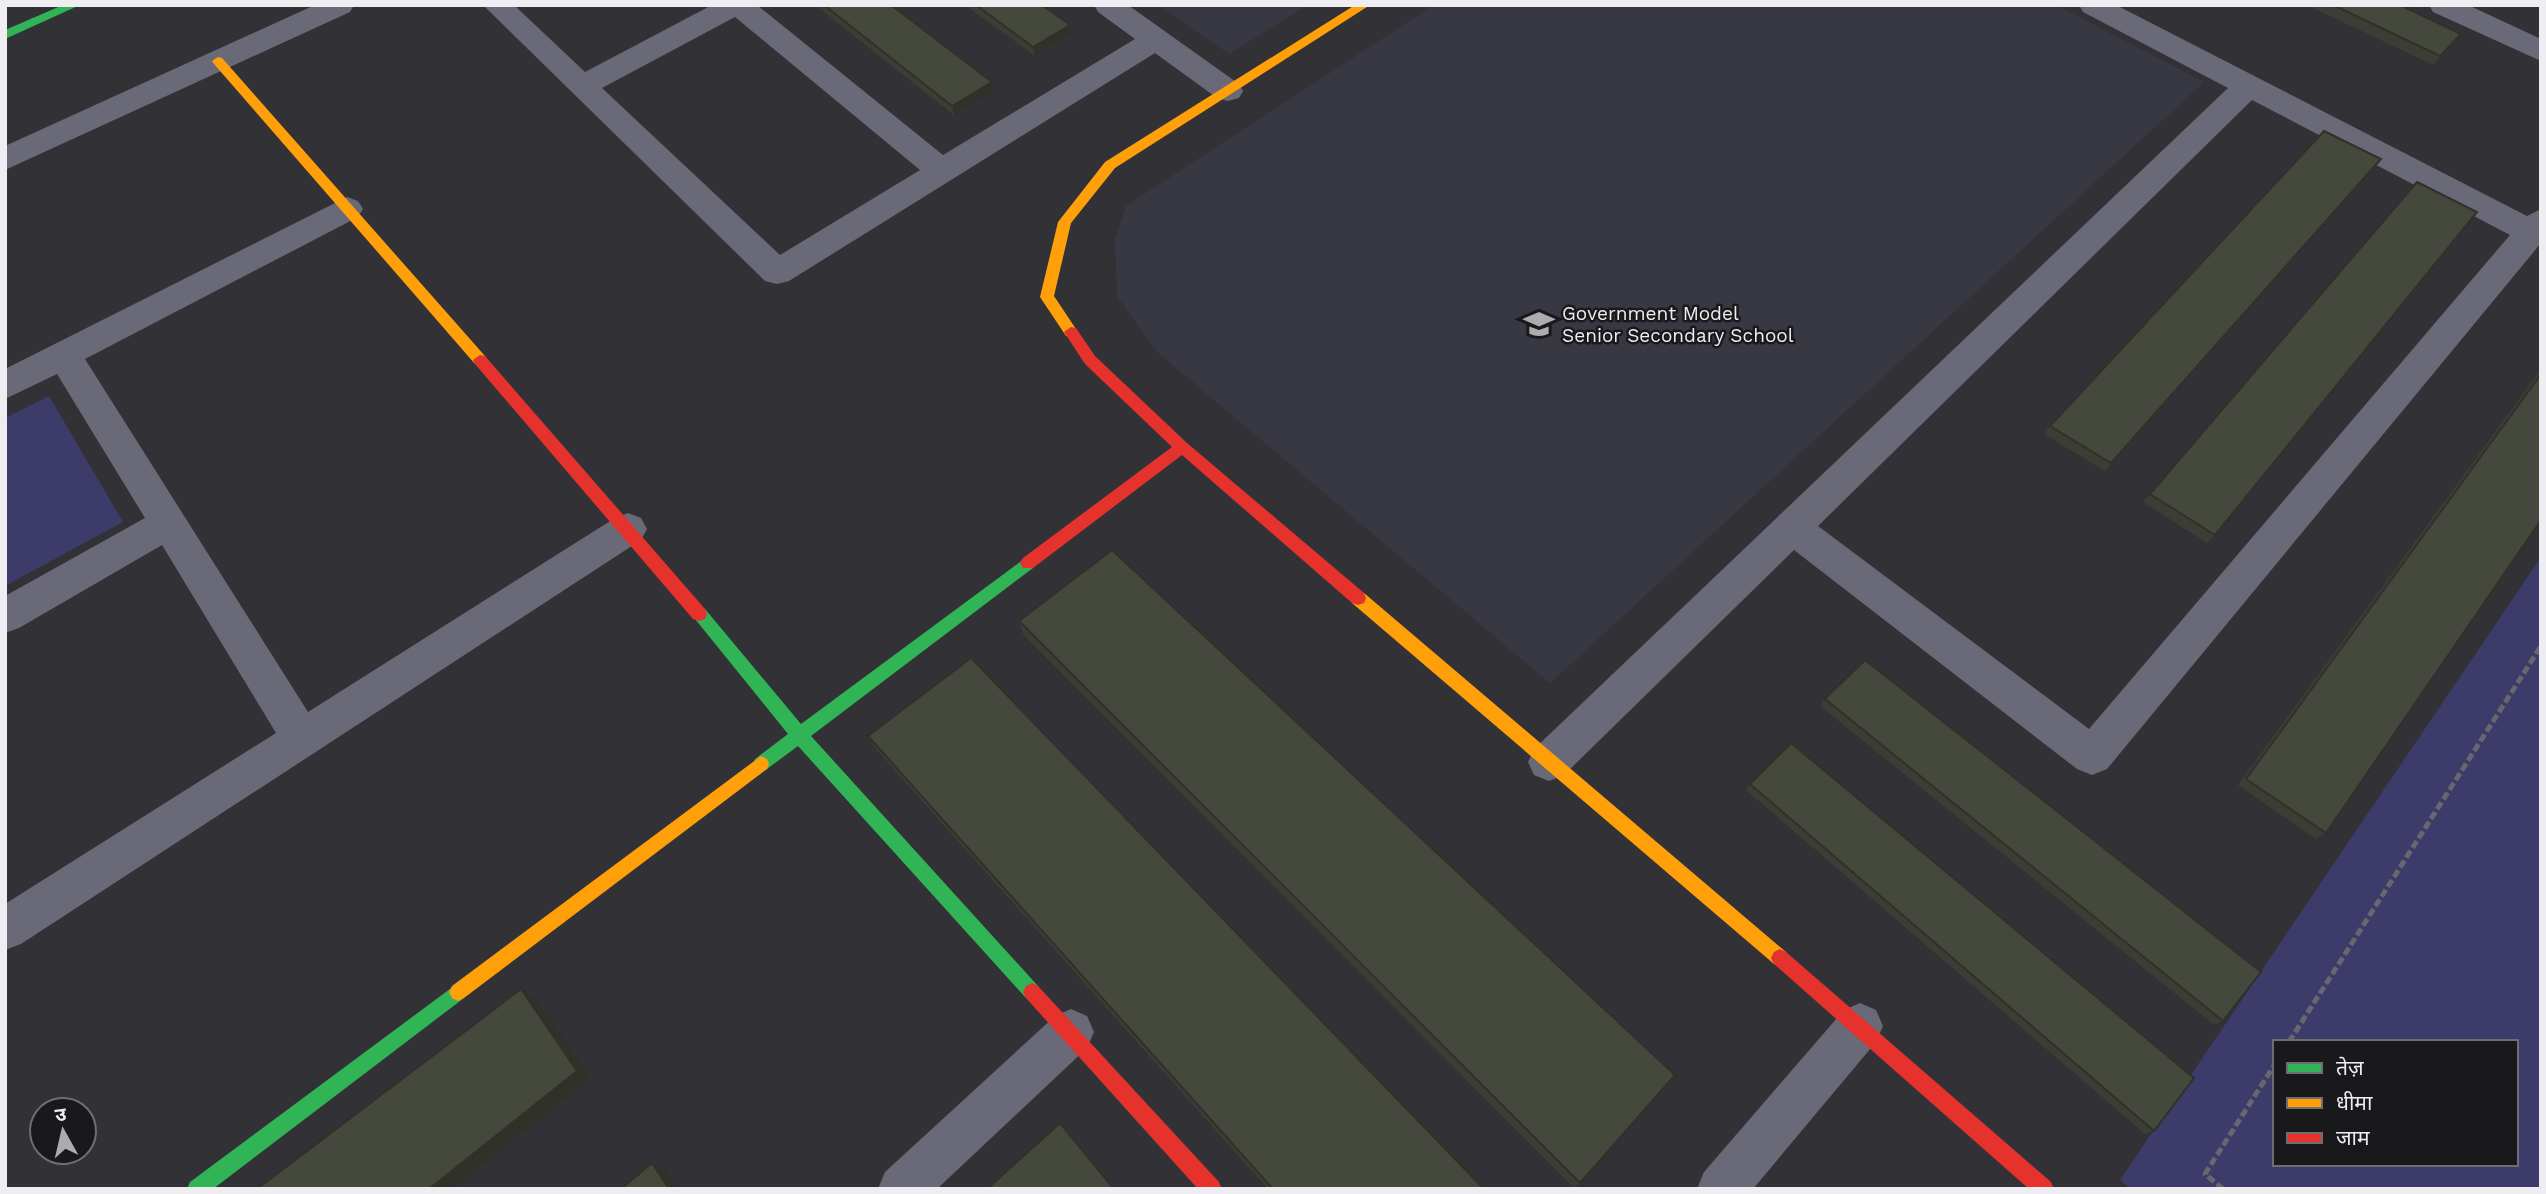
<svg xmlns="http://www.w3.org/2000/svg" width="2546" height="1194" font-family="'Work Sans','Noto Sans Devanagari',sans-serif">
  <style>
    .built { fill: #383843 }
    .green { fill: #3c3b69; fill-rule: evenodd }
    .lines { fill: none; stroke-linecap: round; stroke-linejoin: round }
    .path { stroke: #676770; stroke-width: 5; stroke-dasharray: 8 3.5; stroke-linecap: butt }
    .street { fill: #696977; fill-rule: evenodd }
    .fast { fill: #30b455; fill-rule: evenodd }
    .slow { fill: #ff9f0a; fill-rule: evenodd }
    .jam { fill: #e5322d; fill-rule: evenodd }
    .wall { fill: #3b3e34 }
    .shaded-wall { fill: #30322a }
    .building { fill: #45483c; stroke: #30322a; stroke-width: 2 }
    .labels { text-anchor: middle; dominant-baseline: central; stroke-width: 5; stroke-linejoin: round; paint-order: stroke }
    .poi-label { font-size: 19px; fill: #eeeef2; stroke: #19191c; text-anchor: start }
  </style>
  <rect width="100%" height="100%" fill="#323236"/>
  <g class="built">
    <path d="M1159,5H1307L1229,54Z"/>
    <path d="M1434,5H2056L2204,82L1550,683L1157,352L1117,296L1115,240L1126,206Z"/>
  </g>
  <g class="green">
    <path d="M49,396L123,522L5,586V418Z"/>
    <path d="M2541,557V1189H2130L2120,1180ZM2275,1042H2516V1164H2275Z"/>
  </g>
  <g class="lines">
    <g class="path">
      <path d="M2289,1042L2541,646"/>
      <path d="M2223,1189L2205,1174L2275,1064"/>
    </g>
    <g class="street">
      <path d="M315,5H354L350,12L5,170V146Z"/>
      <path d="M483,5H514L585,72L712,5H757L943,155L1135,39L1098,12L1094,5H1128L1239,84L1243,91L1239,98L1228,101L1217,98L1155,53L789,281L777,284L765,281ZM735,17L920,170L780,255L602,88Z"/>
      <path d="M2079,5H2116L2527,216L2541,209V243L2107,769L2092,775L2077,769L1794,550L1564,775L1549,781L1534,775L1528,762L1534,749L2228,88L2083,12ZM2252,100L2510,235L2089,729L1818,526Z"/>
      <path d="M2429,5H2468L2541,39V61L2433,12Z"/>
      <path d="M347,197L358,201L363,209L358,217L85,359L308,712L615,518L628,513L641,518L647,529L641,540L21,944L5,950V904L276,733L162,545L19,628L5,633V596L145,518L57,374L5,399V369Z"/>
      <path d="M1860,1003L1876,1010L1883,1026L1876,1042L1753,1189H1697L1704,1172L1844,1010Z"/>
      <path d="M1071,1009L1087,1016L1094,1032L1087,1048L937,1189H878L885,1172L1055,1016Z"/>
    </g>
    <g class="fast">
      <path d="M63,5H80L5,39V30Z"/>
      <path d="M1028,556L1033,558L1036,563L1033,568L811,736L1038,986L1041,992L1038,998L1032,1001L1026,998L798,746L767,769L761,772L755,769L753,764L755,759L788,734L691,614L693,609L699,607L705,609L801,724Z"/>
      <path d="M458,983L464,986L467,992L464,998L213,1189H187L190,1182Z"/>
    </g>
    <g class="slow">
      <path d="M1355,5H1370L1115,168L1071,223L1054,296L1078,332L1071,337L1066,336L1040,297L1058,222L1105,162Z"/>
      <path d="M218,57L222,58L485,356L487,360L485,364H475L214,64L212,61Z"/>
      <path d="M1358,591L1364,593L1786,952L1789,958L1786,964L1780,967L1774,964L1352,603L1350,598L1352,593Z"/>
      <path d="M761,756L767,759L769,764L767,769L464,998L458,1001L452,998L449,992L452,986Z"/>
    </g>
    <g class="jam">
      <path d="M1071,327L1076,328L1095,356L1187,443L1364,593L1366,598L1364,603L1358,605L1352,603L1182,455L1033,568H1023L1020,563L1023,558L1172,447L1085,364L1064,332Z"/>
      <path d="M480,355L485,356L705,609L707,614L705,619L699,621L693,619L475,364L473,360Z"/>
      <path d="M1780,949L1786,952L2051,1182L2054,1189H2029L1774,964L1771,958L1774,952Z"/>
      <path d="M1032,983L1038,986L1219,1182L1222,1189H1198L1026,998L1023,992L1026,986Z"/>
    </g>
  </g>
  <g class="wall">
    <path d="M815,5H891L994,91L954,115Z"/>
    <path d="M965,5H1042L1070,25L1071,34L1035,56Z"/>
    <path d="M2307,5H2400L2461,34L2433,65Z"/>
    <path d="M2381,159L2105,471L2044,434L2050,426Z"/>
    <path d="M2417,182L2355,361L2215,535L2207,543L2143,502Z"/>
    <path d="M2541,369V520L2326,833L2316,839L2238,785Z"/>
    <path d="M1019,621L1580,1183L1574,1188L1023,634Z"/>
    <path d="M1825,699L2223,1021L2214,1025L1820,706Z"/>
    <path d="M868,736L1484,1189H1268L875,748Z"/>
    <path d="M1750,784L2154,1131L2145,1134L1746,790Z"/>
  </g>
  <g class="shaded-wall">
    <path d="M1070,25L1071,34L1035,56L1033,47Z"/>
    <path d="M992,82L994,91L954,115L952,106Z"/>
    <path d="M521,989L535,998L591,1078L452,1189H429Z"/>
    <path d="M652,1163L664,1169L678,1189H669Z"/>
  </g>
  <g class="building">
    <path d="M824,5H891L992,82L952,106Z"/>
    <path d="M976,5H1042L1070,25L1033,47Z"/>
    <path d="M2333,5H2400L2461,34L2440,56Z"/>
    <path d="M2324,131L2381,159L2111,463L2050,426Z"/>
    <path d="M2417,182L2477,212L2215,535L2150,494Z"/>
    <path d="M2541,374V520L2326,833L2246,779Z"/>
    <path d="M1112,550L1675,1075L1580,1183L1019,621Z"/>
    <path d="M971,658L1484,1189H1273L868,736Z"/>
    <path d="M1865,660L2261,972L2223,1021L1825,699Z"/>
    <path d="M1791,743L2194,1078L2154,1131L1750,784Z"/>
    <path d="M521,989L577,1071L429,1189H257Z"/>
    <path d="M1060,1123L1114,1189H987Z"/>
    <path d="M652,1163L669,1189H621Z"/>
  </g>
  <defs>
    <g id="school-bare" transform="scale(2.415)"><path d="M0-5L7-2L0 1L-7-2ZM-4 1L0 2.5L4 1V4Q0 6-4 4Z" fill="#acacb0" stroke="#19191c" stroke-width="2.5" paint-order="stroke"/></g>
  </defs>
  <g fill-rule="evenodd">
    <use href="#school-bare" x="1539" y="324"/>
  </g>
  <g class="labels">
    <g class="poi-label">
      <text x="1562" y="313">Government Model<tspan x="1562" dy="22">Senior Secondary School</tspan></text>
    </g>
  </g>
  <rect width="2546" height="1194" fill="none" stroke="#eeeef2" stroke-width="14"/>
  <rect x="2273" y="1040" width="245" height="126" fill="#19191c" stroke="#6e6e72" stroke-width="2"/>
  <rect x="2287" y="1063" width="35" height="10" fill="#30b455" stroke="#6e6e72" stroke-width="2"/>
  <text x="2336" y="1075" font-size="21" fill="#eeeef2">तेज़</text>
  <rect x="2287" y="1098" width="35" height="10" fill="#ff9f0a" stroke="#6e6e72" stroke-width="2"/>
  <text x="2336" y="1110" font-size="21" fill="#eeeef2">धीमा</text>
  <rect x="2287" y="1133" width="35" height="10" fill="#e5322d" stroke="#6e6e72" stroke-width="2"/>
  <text x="2336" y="1145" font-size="21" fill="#eeeef2">जाम</text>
  <g transform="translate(63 1131) rotate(352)"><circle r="33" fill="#19191c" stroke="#6e6e72" stroke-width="2"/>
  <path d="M0-5L12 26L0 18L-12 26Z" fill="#acacb0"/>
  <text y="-10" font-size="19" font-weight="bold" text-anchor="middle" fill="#eeeef2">उ</text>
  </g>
</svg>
